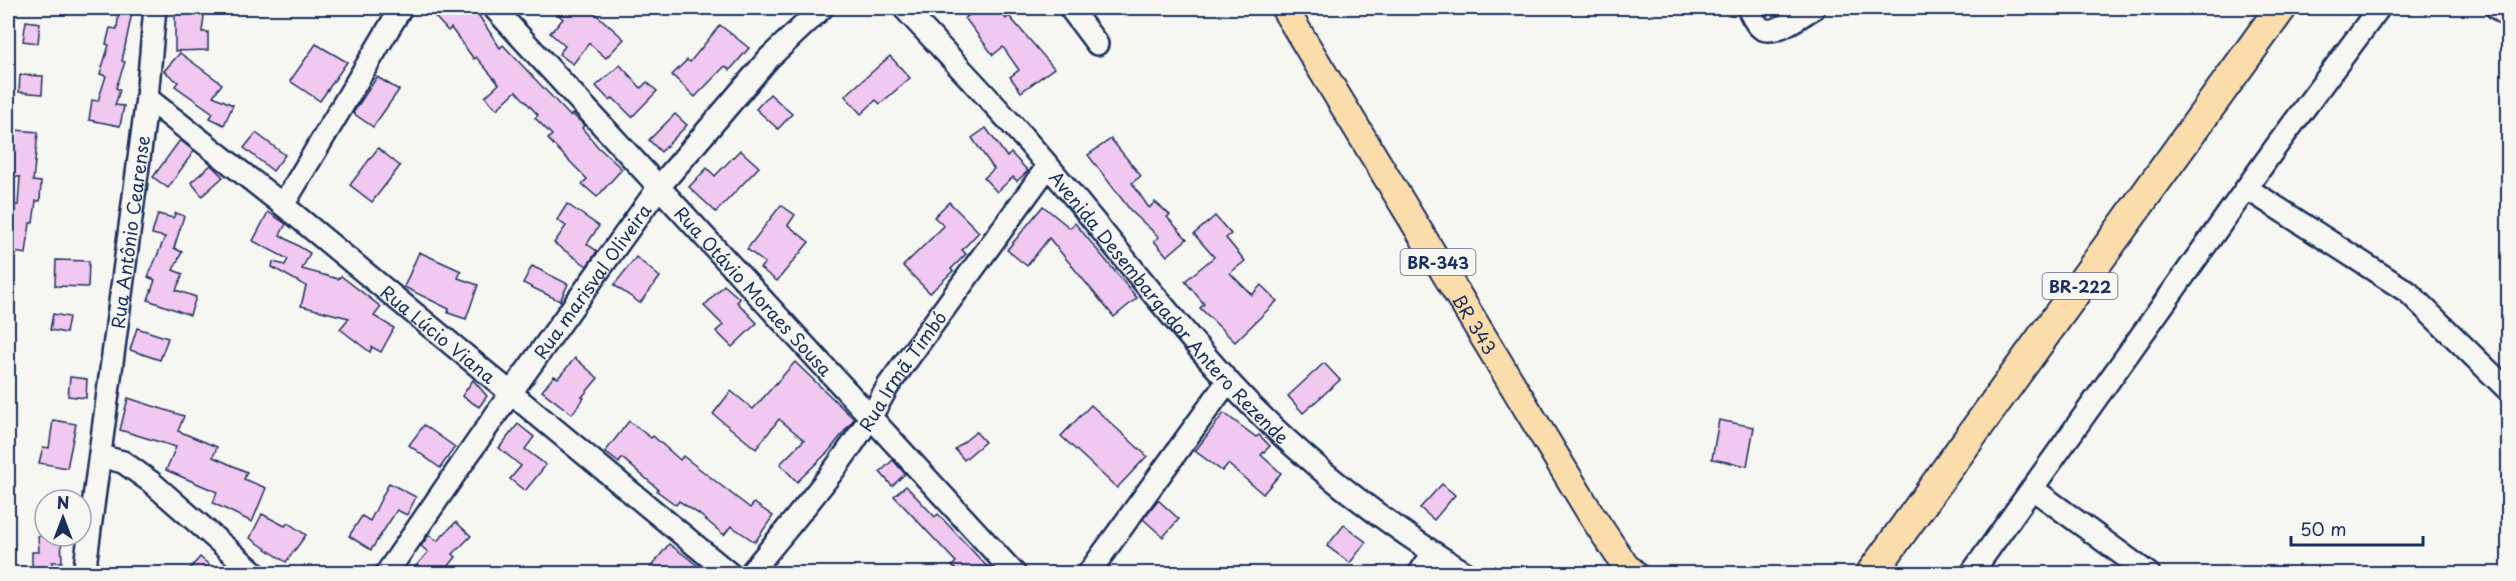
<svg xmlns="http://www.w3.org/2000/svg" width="2516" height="581" font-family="'Playpen Sans',sans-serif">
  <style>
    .building { fill: #f0c8f0; stroke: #1b2f5e; stroke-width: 1.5 }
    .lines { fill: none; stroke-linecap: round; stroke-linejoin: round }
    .minor-casing { stroke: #1b2f5e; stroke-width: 26 }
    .major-casing { stroke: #1b2f5e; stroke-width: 30 }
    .highway-casing { stroke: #1b2f5e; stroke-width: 34 }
    .minor { stroke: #f6f6f2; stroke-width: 21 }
    .major { stroke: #faddab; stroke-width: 26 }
    .highway { stroke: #faddab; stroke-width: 30 }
    .labels { text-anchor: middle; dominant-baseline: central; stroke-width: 4.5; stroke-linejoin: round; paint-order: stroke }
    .shield { fill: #f6f6f2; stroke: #5d6b8a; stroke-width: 1.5 }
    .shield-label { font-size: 16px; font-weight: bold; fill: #1b2f5e }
    .street-label { font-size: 18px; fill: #1b2f5e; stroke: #f6f6f2 }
  </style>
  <rect width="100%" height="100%" fill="#f6f6f2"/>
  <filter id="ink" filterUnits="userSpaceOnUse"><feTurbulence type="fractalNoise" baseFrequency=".0167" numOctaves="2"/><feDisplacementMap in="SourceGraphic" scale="12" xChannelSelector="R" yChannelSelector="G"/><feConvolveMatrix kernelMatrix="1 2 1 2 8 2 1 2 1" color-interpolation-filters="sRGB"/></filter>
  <g filter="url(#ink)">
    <g class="building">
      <path d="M119,8H133L122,61L125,62L116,88L120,90L115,105L124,106L120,126L89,120L92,100L98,101L106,76L100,74L109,45L106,44L110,28L117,29Z"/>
      <path d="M175,8H205L202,32H208V50L175,51Z"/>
      <path d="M427,8H468L474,13L476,11L500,48L503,45L570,116L572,114L584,125L582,128L598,147L622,169L597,197L582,184L587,179L548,139L552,135L535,118L538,115L516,91L497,109L485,97L499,84L476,57L474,59L451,28L448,31Z"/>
      <path d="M552,8H589L624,39L606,58L589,43L573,64L559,54L565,46L550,33L563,19Z"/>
      <path d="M962,8H997L1006,19L1009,16L1054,68L1021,92L1010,77L1019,70L1003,47L993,55L965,18L968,16Z"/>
      <path d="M26,21L40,23L38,43L23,41Z"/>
      <path d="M720,25L749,48L730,70L725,66L695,97L672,75L687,60L690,62Z"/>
      <path d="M316,44L347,62L320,101L290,81Z"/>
      <path d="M180,53L222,84L213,96L233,105L224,125L210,118L213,113L175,86L178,82L164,71Z"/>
      <path d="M890,56L910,78L880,104L876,100L861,114L845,96Z"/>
      <path d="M620,65L641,88L647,82L657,91L632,117L613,98L610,101L596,86Z"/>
      <path d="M20,75L43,76L42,94L19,92Z"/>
      <path d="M377,77L399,90L373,127L353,113Z"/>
      <path d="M770,94L792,114L778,129L756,109Z"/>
      <path d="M675,114L687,125L661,152L649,140Z"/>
      <path d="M986,128L1007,157L1011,153L1028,171L1017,181L1013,177L997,192L984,178L994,169L972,138Z"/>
      <path d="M15,130L38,132L33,181L41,182L40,201H36L33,223H30L26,254L8,251L12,205H18L20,177L11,176Z"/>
      <path d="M256,133L285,155L273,171L244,148Z"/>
      <path d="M1111,139L1141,176L1132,183L1149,208L1155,202L1170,215L1167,217L1187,239L1167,256L1154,241L1159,237L1131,211L1088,155Z"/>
      <path d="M180,140L194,151L168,188L153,177Z"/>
      <path d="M378,148L400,166L372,202L350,185Z"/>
      <path d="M740,150L759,167L716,212L689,187L707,168L715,176Z"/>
      <path d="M211,165L223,177L202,196L191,182Z"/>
      <path d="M949,202L979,232L962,250L966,254L951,269L953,271L930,293L903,266L944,226L934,217Z"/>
      <path d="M567,204L599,226L587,244L597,251L587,266L554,243L566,226L557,220Z"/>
      <path d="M781,205L795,215L788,225L809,242L777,281L760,268L765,263L747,249Z"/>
      <path d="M1043,206L1070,228L1075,223L1137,298L1114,317L1049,238L1027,266L1007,250Z"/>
      <path d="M268,212L286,224L280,235L310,253L302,269L338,279L341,276L381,307L374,316L394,328L381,352L372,347L370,352L340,329L349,318L301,306L306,286L272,267L273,262L285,265L288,259L253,241Z"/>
      <path d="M176,213L184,216L174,248L182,252L173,270L183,274L176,290L196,297L190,315L148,300L155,280L148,277L165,237L152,234L158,214L173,218Z"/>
      <path d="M1215,216L1231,234L1226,238L1245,261L1230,273L1252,295L1261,285L1277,301L1235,342L1200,308L1204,304L1185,281L1214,257L1194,234Z"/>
      <path d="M419,252L461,271L458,278L478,285L466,319L448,313L449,309L404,287Z"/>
      <path d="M636,257L660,277L640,303L614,285Z"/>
      <path d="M56,260L89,261L88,287L55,286Z"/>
      <path d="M532,266L568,284L560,301L523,283Z"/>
      <path d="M724,285L740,299L737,302L757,323L732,347L716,331L723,325L704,306Z"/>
      <path d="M53,314L69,317L66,333L50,330Z"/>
      <path d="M137,328L168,338L160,360L130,350Z"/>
      <path d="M575,358L598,378L582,397L584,398L572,414L542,391L554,376L558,378Z"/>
      <path d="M795,362L854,419L829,451L797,482L780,464L804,440L779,419L756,449L713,414L731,391L753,409Z"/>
      <path d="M1324,363L1340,380L1303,413L1288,396Z"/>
      <path d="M70,377L87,379L86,398L68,396Z"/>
      <path d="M473,380L487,396L479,407L462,396Z"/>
      <path d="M128,398L184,416L178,431L217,447L213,457L247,472L244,479L266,488L252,522L213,503L217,492L166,470L176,447L120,430Z"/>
      <path d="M1091,405L1147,456L1117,488L1061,436Z"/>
      <path d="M1224,413L1256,437L1259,435L1270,446L1261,455L1281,473L1263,494L1228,464L1222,471L1195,451Z"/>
      <path d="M53,420L76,424L67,468L39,463L43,447L49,448Z"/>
      <path d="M1719,420L1754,427L1747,466L1712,459Z"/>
      <path d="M629,421L651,438L653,436L680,460L683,456L750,508L754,503L773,516L755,542L731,526L724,535L699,514L679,501L676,505L657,491L658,489L622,458L619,463L605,452Z"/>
      <path d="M518,424L534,437L525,449L546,465L525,491L510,479L521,466L499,448Z"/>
      <path d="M424,425L455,447L440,468L409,445Z"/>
      <path d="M976,432L985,442L964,460L955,449Z"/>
      <path d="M893,460L905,474L892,486L880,472Z"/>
      <path d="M389,483L416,497L407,515L397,510L371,550L349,536L362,516L370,521Z"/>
      <path d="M1442,484L1455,495L1434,520L1420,508Z"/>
      <path d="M906,486L935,517L938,514L993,573H959L952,566L956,562L894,496Z"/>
      <path d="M1158,500L1179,519L1163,537L1143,519Z"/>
      <path d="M262,514L285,526L288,523L306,535L286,562L250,538Z"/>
      <path d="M456,522L471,536L453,554L456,557L443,573H410L428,552L421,546L429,535L437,541Z"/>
      <path d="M1344,525L1366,542L1350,563L1327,546Z"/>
      <path d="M38,536H61L62,562H52V569H32V552H39Z"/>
      <path d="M669,544L688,558L706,573H646Z"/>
      <path d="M200,557L219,573H186Z"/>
    </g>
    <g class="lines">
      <g class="minor-casing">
        <g id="minor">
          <path id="s1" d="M494,8L1015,574"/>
          <path id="s2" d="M904,8C953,61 1004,113 1050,168C1110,239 1166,313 1228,381C1296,456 1381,521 1467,574"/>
          <path d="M1070,8L1097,44"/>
          <path d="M1748,8C1751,14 1755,24 1761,28C1775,37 1801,15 1814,8"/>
          <path d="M2497,8L2508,16"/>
          <path id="s3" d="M147,98L283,205L730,574"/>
          <path d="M2251,191L2408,292L2508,390"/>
          <path d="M283,205L401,8"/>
          <path d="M100,456L123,462L151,482L256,574"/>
          <path d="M2033,489L2149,574"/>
          <path id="s4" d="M84,574L147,98L155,8"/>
          <path id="s5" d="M386,574L510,394L659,187L769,58L822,8"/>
          <path id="s6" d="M750,574C799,513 852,455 888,386L1048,166"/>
          <path d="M1088,574L1228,381"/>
          <path d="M1419,574L1433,553"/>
          <path d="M1971,574L2275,148L2379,8"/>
        </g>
      </g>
      <g class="major-casing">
        <g id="major">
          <path id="s7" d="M1284,8L1592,516L1631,574"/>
        </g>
      </g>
      <g class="highway-casing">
        <g id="highway">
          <path d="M1630,572L1632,574"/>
          <path d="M1871,574L2281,8"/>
        </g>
      </g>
      <use href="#minor" class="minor"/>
      <use href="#major" class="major"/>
      <use href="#highway" class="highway"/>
    </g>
  </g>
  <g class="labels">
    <g class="shield">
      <rect x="1400.5" y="249" width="75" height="26" rx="4.5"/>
      <rect x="2042.5" y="273" width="75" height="26" rx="4.5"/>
    </g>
    <g class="shield-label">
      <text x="1438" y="262">BR-343</text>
      <text x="2080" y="286">BR-222</text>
    </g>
    <g class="street-label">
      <text stroke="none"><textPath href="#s4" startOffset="345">Rua Antônio Cearense</textPath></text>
      <text stroke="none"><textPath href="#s5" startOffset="358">Rua marisval Oliveira</textPath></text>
      <text stroke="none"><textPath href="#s1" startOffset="384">Rua Otávio Moraes Sousa</textPath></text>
      <text stroke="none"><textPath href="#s2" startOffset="400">Avenida Desembargador Antero Rezende</textPath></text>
      <text stroke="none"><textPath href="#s7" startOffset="369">BR 343</textPath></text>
      <text stroke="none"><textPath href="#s3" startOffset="375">Rua Lúcio Viana</textPath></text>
      <text stroke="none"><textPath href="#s6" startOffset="254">Rua Irmã Timbó</textPath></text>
    </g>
  </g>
  <rect width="2516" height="581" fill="none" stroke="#f6f6f2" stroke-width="30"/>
  <rect x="15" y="15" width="2486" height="551" fill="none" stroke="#1b2f5e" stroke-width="2" filter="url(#ink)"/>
  <g transform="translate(63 518)"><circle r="28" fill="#f6f6f2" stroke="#9ea6b7" stroke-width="1.5"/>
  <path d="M0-4.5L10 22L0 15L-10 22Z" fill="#1b2f5e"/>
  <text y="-9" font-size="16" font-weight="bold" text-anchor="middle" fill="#1b2f5e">N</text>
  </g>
  <path d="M2291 536v9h132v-9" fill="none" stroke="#1b2f5e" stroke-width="3"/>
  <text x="2300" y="536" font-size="18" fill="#1b2f5e" stroke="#f6f6f2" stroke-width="4.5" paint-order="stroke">50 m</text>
</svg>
